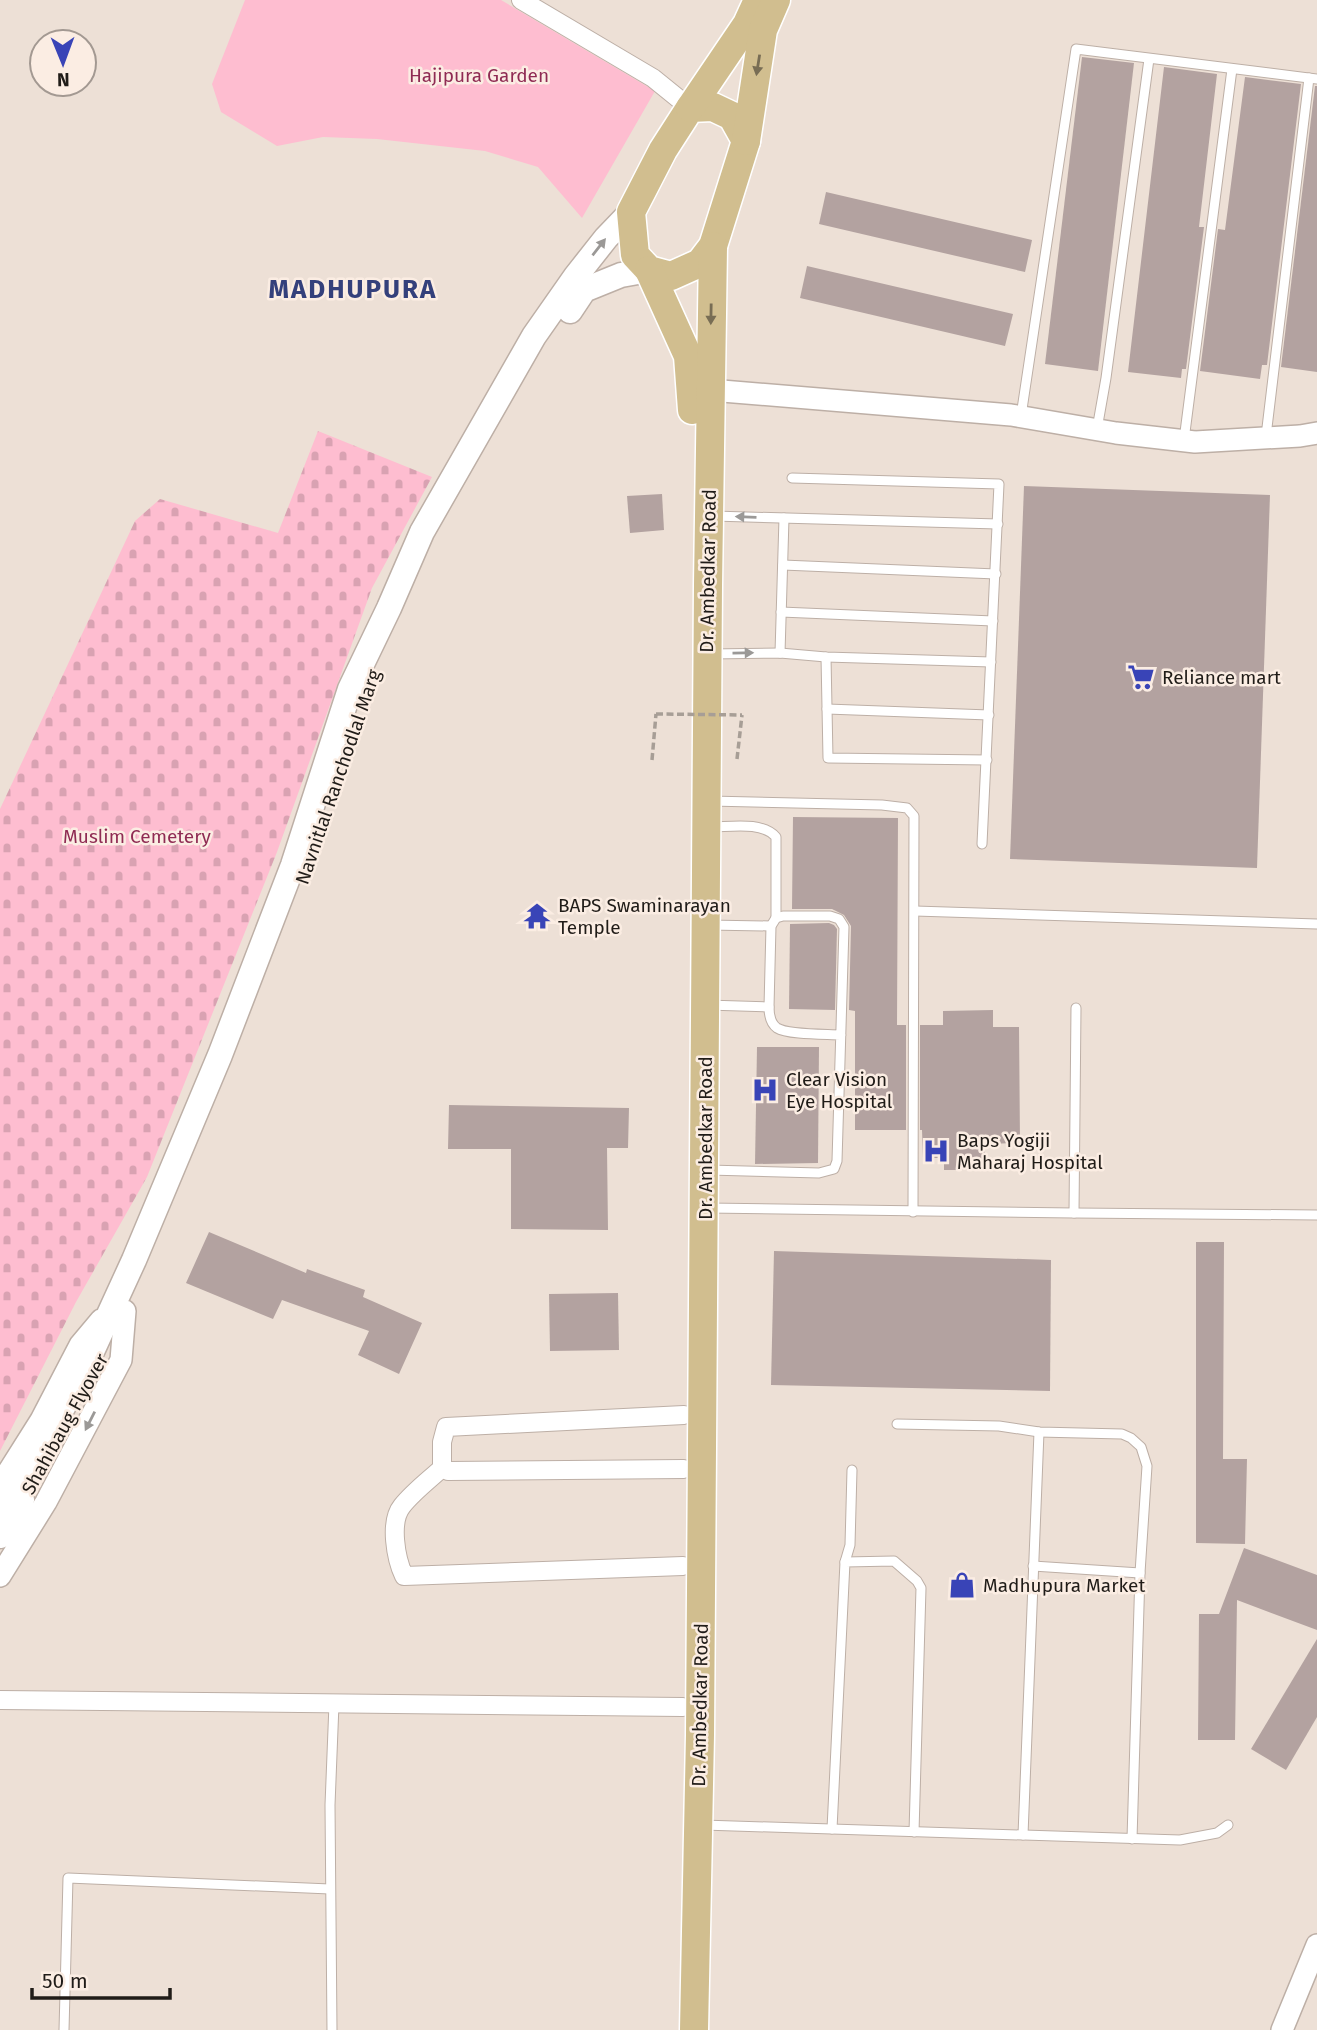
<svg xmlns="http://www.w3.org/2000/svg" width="1317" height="2030" font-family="'Fira Sans',sans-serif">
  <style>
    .cemetery { fill: url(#cemetery-stones) }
    .garden { fill: #febdd0 }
    .building { fill: #b3a2a0 }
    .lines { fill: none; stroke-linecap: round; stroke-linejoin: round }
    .service-casing { stroke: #bdafa6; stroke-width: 11 }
    .minor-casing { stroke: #bdafa6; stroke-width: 20 }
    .tertiary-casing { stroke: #bdafa6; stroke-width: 24 }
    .secondary-casing { stroke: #bdafa6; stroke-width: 27 }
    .primary-casing { stroke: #fff; stroke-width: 31 }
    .path { stroke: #a79e96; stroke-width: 3.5; stroke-dasharray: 7 3.5; stroke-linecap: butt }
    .service { stroke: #fff; stroke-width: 9 }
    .minor { stroke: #fff; stroke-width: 18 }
    .tertiary { stroke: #fff; stroke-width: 21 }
    .secondary { stroke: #fff; stroke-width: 24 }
    .primary { stroke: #d1be8f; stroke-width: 28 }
    .path-bridge { stroke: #a79e96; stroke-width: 3.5; stroke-dasharray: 7 3.5; stroke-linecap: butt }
    .oneway { fill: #786d54 }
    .oneway2 { fill: #9b9997 }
    .labels { text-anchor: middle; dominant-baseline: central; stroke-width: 5; stroke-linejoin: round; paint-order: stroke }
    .park-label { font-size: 19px; fill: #8f2b53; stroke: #fbede3 }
    .street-label { font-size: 19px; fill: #201c18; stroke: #fbede3 }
    .poi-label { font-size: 19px; fill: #201c18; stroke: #fbede3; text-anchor: start }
    .district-label { font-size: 26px; font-weight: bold; letter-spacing: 2px; fill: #34407b; stroke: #fbede3 }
  </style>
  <defs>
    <pattern id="cemetery-stones" width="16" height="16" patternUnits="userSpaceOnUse" patternTransform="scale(1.75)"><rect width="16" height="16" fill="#febdd0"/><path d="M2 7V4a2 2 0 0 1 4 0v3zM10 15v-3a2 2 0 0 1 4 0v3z" fill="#d9a2b2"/></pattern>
  </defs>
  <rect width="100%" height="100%" fill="#ede0d6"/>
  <path class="cemetery" d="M318,431L432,477L372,588L277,852L147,1177L76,1302L0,1451V809L135,521L160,499L278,533Z"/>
  <path class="garden" d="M245,0H501L655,91L582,218L538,167L485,151L377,139L323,137L277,146L221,112L212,84Z"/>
  <g class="building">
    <path d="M1082,57L1134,63L1098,371L1045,364Z"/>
    <path d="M1164,67L1217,74L1199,227H1204L1186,369H1182L1181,378L1128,372Z"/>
    <path d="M1245,77L1301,84L1267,365H1262L1260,379L1200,371L1218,229L1225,230Z"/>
    <path d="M1315,86H1317V372L1281,367Z"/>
    <path d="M826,192L1032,240L1025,272L819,224Z"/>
    <path d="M807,266L1013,314L1005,346L800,298Z"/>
    <path d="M1024,486L1270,495L1257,868L1010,859Z"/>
    <path d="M662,494L664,530L630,533L627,496Z"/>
    <path d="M793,817L898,818L897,1025H906V1130H855V1011L849,1010L851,926L844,915L832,909H792Z"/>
    <path d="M829,923L834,925L837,929L835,1010L789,1009L790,924Z"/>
    <path d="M993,1010V1027H1019L1020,1143L985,1144V1170H944V1158H923L922,1130H920V1025H943V1011Z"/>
    <path d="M757,1047H819L818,1163L755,1164Z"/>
    <path d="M449,1105L629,1108L628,1148H607L608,1230L511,1229V1149H448Z"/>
    <path d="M209,1232L306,1273L307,1269L365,1290L363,1297L422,1323L399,1374L358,1355L369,1331L282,1300L273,1319L186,1283Z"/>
    <path d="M1196,1242H1224L1223,1459H1247L1245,1544L1196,1543Z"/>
    <path d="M774,1251L1051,1260L1050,1391L771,1385Z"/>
    <path d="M618,1293L619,1350L550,1351L549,1294Z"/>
    <path d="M1244,1548L1317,1575V1630L1237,1600L1235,1740H1198L1199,1614H1219Z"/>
    <path d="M1317,1639V1717L1286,1770L1251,1749Z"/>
  </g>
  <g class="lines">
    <g class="service-casing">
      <g id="service">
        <path d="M1021,416L1076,49L1317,79"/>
        <path d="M1097,429L1106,378L1149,59"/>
        <path d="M1266,436L1309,78"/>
        <path d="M1184,440L1232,69"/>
        <path d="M792,478L999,484L982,844"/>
        <path d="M713,516L998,524"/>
        <path d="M783,565L996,574"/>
        <path d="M781,612L993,621"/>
        <path d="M780,653L784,518"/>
        <path d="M710,654L780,653L826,657L991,662"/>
        <path d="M826,657L828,758L987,760"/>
        <path d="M827,709L989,715"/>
        <path d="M710,801L882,805L907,808L914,816L913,1212"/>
        <path d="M711,827C730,827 762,821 776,837V918"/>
        <path d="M915,911L1317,924"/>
        <path d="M708,925L771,926"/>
        <path d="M707,1005L769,1007"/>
        <path d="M709,1170L819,1173L834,1169L837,1161L844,927L839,919L830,916H783L776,918L771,926L769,1007C769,1014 770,1023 777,1028C788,1035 826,1034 841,1035"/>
        <path d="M707,1208L1074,1213L1076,1008"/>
        <path d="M1074,1213L1317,1215"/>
        <path d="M897,1424L999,1426L1039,1432L1122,1434L1131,1438L1141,1447L1147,1466L1140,1573L1132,1839"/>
        <path d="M845,1562L850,1545L852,1470"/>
        <path d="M1033,1566L1140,1573"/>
        <path d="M703,1825L1180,1840L1217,1833L1228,1825"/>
        <path d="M832,1829L845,1562L894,1561L917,1581L921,1588L914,1832"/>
        <path d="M1023,1835L1039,1432"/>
        <path d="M64,2030L68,1878L330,1889"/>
        <path d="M332,2030L330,1805L334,1704"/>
      </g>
    </g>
    <g class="minor-casing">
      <g id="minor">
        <path d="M521,0L653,78L690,108"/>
        <path d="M442,1468C429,1480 413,1492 402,1506C389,1522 396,1559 404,1576L683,1566"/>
        <path d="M684,1469L448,1471L442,1468V1442L446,1427L684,1415"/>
        <path d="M0,1700L683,1707"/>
      </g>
    </g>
    <g class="tertiary-casing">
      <g id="tertiary">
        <path d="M698,389L1011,415L1116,433L1195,442L1300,436L1317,433"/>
        <path d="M0,1485L41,1420L80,1345L101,1320"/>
        <path d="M0,1576L46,1502L121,1360L125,1311"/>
        <path d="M1282,2030L1317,1945"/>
      </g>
    </g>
    <g class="secondary-casing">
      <g id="secondary">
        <path d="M570,311L584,290L621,275L649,270"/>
        <path d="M0,1511L56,1420L84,1369L134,1260L220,1055L293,865L350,689L389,608L422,532L534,336L576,276L606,238L631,212"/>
        <path d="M0,1536L22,1500"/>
      </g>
    </g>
    <g class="primary-casing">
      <g id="primary">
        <path d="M713,107L732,116L746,141L713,246L700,263L671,276L649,270L635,255L631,212L663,150L690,108Z"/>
        <path d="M690,108L747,24L758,0"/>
        <path d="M746,141L763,30L776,0"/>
        <path d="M649,270L688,356L692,410"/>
        <path d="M694,2030L700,1735L708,585L713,246"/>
      </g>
    </g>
    <g class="path">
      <path d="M737,759L742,715"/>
      <path d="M652,760L656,714"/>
    </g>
    <use href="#service" class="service"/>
    <use href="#minor" class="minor"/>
    <use href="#tertiary" class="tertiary"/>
    <use href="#secondary" class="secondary"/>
    <use href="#primary" class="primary"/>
    <path class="path-bridge" d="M656,714L742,715"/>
  </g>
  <defs><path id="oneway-solid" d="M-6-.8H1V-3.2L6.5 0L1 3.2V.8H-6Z" transform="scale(1.75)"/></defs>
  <g class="oneway">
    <use href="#oneway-solid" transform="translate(758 65) rotate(99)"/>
    <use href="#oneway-solid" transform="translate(711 314) rotate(91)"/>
  </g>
  <g class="oneway2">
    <use href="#oneway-solid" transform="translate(599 247) rotate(-52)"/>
    <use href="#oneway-solid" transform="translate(746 517) rotate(-178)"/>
    <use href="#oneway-solid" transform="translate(743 653) rotate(-1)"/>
    <use href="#oneway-solid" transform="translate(90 1421) rotate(117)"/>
  </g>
  <defs>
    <g id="supermarket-bare" transform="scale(2.1)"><path d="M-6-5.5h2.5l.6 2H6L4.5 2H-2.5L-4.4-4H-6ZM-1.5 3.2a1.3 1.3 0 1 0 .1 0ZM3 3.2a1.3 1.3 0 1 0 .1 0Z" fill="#3944b7" stroke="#fbede3" stroke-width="2.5" paint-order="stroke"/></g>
    <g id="temple-bare" transform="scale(2.1)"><path d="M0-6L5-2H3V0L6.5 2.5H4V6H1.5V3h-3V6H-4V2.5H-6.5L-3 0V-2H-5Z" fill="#3944b7" stroke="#fbede3" stroke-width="2.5" paint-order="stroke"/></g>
    <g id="hospital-bare" transform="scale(2.1)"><path d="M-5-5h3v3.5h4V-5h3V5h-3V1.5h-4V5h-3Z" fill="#3944b7" stroke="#fbede3" stroke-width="2.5" paint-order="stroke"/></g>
    <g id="shop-bare" transform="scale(2.1)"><path d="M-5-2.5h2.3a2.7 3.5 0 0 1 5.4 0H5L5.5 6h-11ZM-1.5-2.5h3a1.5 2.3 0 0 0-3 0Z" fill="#3944b7" stroke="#fbede3" stroke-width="2.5" paint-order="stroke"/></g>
  </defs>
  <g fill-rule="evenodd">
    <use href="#supermarket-bare" x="1141" y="677"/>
    <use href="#temple-bare" x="537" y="916"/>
    <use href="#hospital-bare" x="765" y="1090"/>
    <use href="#hospital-bare" x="936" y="1151"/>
    <use href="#shop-bare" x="962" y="1585"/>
  </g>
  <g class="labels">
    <g class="park-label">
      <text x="479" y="75">Hajipura Garden</text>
      <text x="137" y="836">Muslim Cemetery</text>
    </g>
    <g class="street-label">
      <text transform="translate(708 571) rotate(-89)">Dr. Ambedkar Road</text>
      <text transform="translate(338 777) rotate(-71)">Navnitlal Ranchodlal Marg</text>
      <text transform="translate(705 1138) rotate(-90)">Dr. Ambedkar Road</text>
      <text transform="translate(65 1424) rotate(-61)">Shahibaug Flyover</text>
      <text transform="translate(700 1705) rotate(-89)">Dr. Ambedkar Road</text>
    </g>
    <g class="poi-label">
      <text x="1162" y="677">Reliance mart</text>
      <text x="558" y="905">BAPS Swaminarayan<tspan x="558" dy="22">Temple</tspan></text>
      <text x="786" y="1079">Clear Vision<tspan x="786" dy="22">Eye Hospital</tspan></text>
      <text x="957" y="1140">Baps Yogiji<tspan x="957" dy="22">Maharaj Hospital</tspan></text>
      <text x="983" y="1585">Madhupura Market</text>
    </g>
    <g class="district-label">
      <text x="353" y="289">MADHUPURA</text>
    </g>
  </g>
  <g transform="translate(63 63) rotate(179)"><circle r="33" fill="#fbede3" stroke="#a39992" stroke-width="2"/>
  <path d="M0-5L12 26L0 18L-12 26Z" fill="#3944b7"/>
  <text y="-10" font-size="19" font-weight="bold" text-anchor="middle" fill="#201c18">N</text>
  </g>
  <path d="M32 1988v10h138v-10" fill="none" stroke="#201c18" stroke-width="3.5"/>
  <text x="42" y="1988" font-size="21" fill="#201c18" stroke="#fbede3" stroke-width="5" paint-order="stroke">50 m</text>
</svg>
